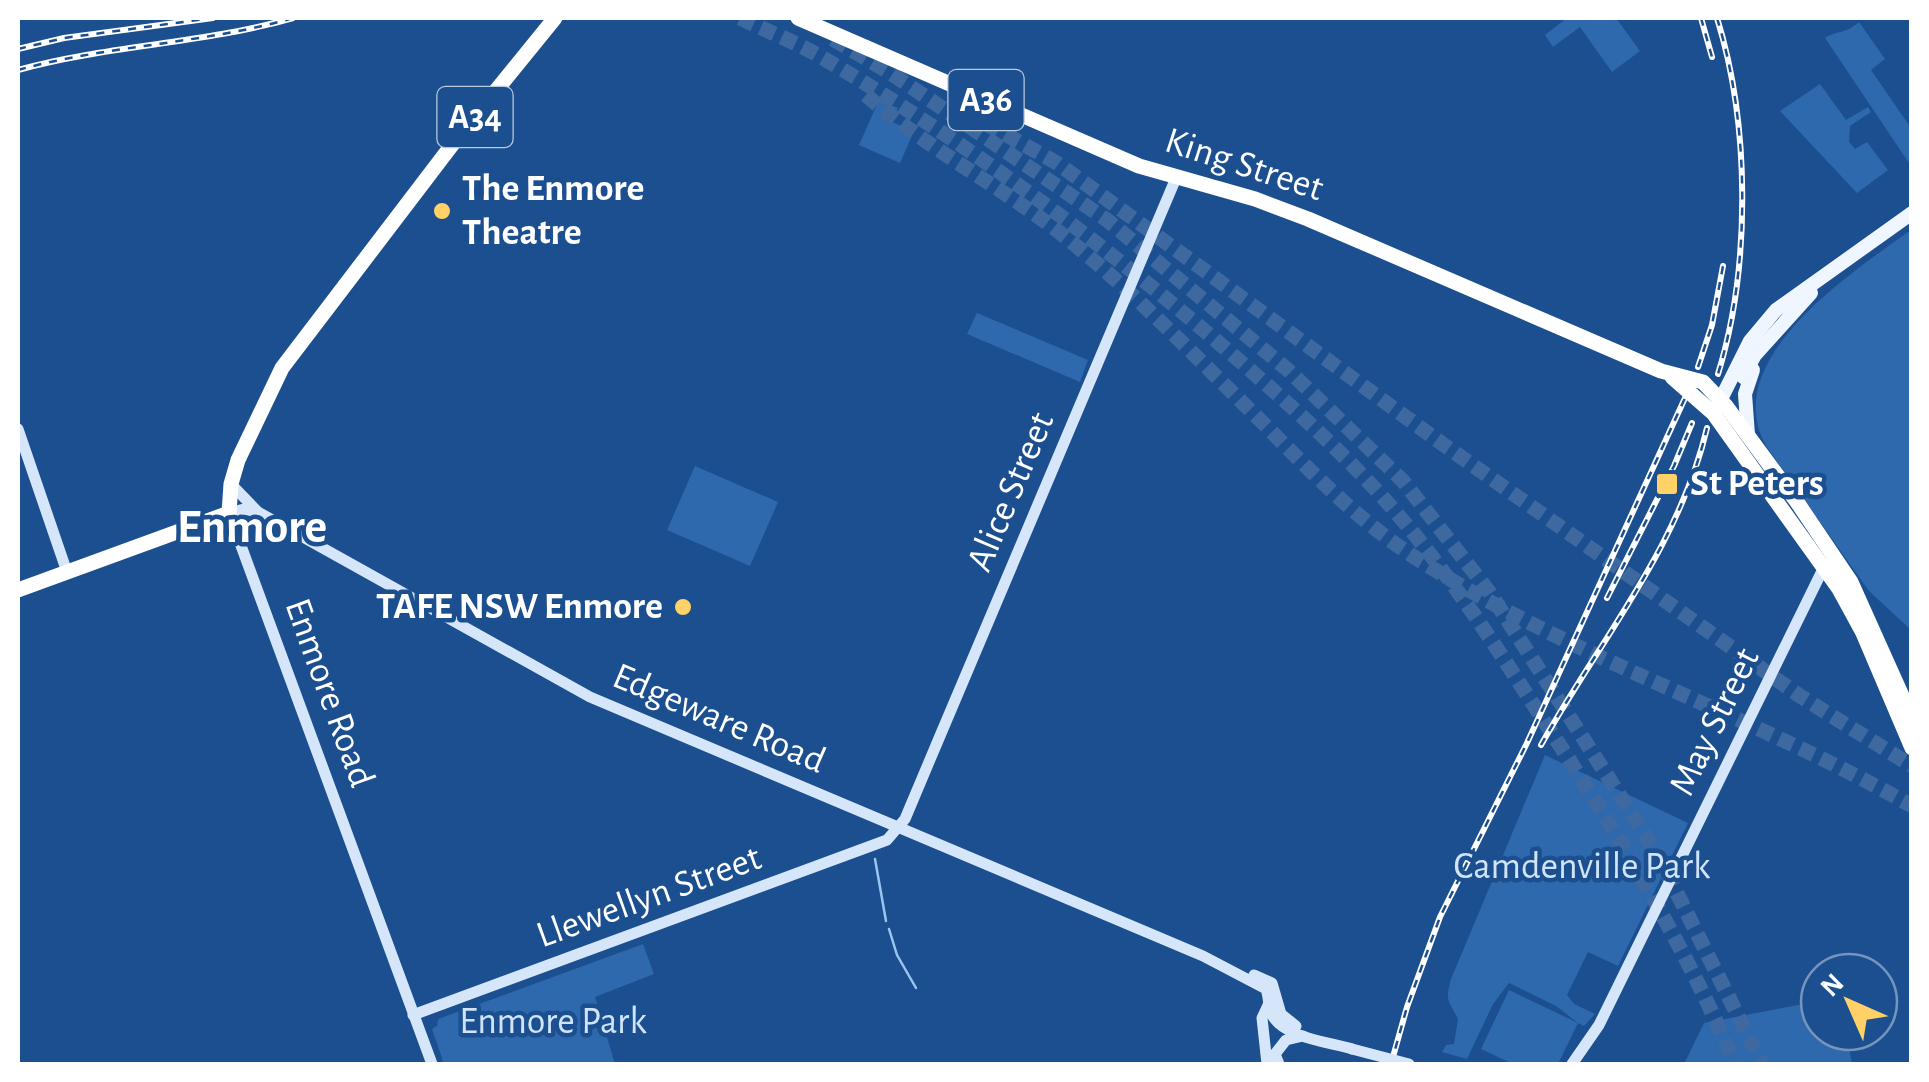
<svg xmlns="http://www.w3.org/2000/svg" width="1929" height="1082" font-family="'Alegreya Sans',sans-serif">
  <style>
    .green { fill: #2e69ad }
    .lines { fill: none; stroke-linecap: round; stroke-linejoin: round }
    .stream { stroke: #9cc4f0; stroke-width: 2.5 }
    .highway-tunnel { stroke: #3d69a0; stroke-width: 15; stroke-dasharray: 15 8; stroke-linecap: butt }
    .secondary { stroke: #d6e6fa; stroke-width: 11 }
    .primary { stroke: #f0f6ff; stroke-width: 14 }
    .highway { stroke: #fff; stroke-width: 15 }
    .rail-casing { stroke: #fff; stroke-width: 6 }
    .rail { stroke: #1b4f8f; stroke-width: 2.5; stroke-dasharray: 8; stroke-linecap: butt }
    .secondary-bridge { stroke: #d6e6fa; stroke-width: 11 }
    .poi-dot { fill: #ffd166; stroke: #1b4f8f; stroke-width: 4 }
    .labels { text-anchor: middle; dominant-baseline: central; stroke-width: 9; stroke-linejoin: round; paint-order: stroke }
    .shield { fill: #1b4f8f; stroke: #bbcadd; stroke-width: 2.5 }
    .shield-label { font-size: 35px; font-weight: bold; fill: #fff }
    .street-label { font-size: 38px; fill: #fff; stroke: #1b4f8f }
    .poi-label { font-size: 38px; font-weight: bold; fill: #fff; stroke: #1b4f8f; text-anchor: start }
    .park-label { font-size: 38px; fill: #cfe3fa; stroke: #1b4f8f }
    .district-label { font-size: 48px; font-weight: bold; fill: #fff; stroke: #1b4f8f }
  </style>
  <rect width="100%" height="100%" fill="#1b4f8f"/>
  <g class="green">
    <path d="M1567,18H1616L1640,51L1612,72L1580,27L1553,47L1545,35Z"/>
    <path d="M1859,22L1885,59L1871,70L1911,128V166L1825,38C1839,29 1842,36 1859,22Z"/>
    <path d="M1820,84L1846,120L1868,107L1871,112L1850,126L1849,142L1855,149L1867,142L1888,170L1857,193L1780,111Z"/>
    <path d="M879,100L898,108L892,122L914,131L900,163L859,145Z"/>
    <path d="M1911,230V630L1869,591L1768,449C1714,362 1851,273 1911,230Z"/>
    <path d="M977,313L1088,360L1080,382L967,334Z"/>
    <path d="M695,466L778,502L750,566L667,530Z"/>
    <path d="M1545,755L1688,823L1618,966L1588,952L1567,995L1574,1004L1595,1014L1584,1026L1578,1023L1558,1064H1513L1481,1049L1509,990L1578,1023L1556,1006L1509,983L1493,1004L1467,1059L1442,1052L1446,1045L1454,1044L1458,1019C1448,999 1445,1002 1451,979Z"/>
    <path d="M643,944L654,974L595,997L615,1064H444L432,1029L437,1026L438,1019Z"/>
    <path d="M1819,1001V1032H1846L1852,1064H1684L1704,1023Z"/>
  </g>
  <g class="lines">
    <g class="stream">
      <path d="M875,859L886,921"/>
      <path d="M889,929L897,955L916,988"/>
    </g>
    <g class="highway-tunnel">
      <path d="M740,18C769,32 800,44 828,61C967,143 1098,239 1220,344C1285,400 1350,457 1405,523C1457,585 1500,653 1544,721C1616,831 1684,943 1735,1064"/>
      <path d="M833,39L892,74L1107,220L1288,370L1403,481L1490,593L1658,855L1762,1064"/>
      <path d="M866,95C932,153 1013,192 1080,249C1146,304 1205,366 1266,426C1314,475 1361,523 1419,560C1574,659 1752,715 1912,806"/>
      <path d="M965,112L1057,163L1444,445L1800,696L1912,766"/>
    </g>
    <g class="secondary">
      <path d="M18,429L67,572"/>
      <path d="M231,484L258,512"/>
      <path d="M1254,975L1272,983L1281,1014L1296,1026"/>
      <path d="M413,1015L887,840L905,819L937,743L1176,178"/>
      <path d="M432,1064L229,513L244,509L258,512L590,697L1203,956L1266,989C1269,997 1268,1005 1271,1013C1282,1038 1329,1042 1352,1049"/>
      <path d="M1267,1064L1262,1018L1269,1003"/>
      <path d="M1279,1064L1275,1054L1286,1040L1303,1036"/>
      <path d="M1572,1064L1599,1025L1824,567L1829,564"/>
    </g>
    <g class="primary">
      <path d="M1743,377L1755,355L1811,293"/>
      <path d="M1716,409L1750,341L1776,310L1912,213"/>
      <path d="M1748,435L1745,394L1753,370"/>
    </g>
    <g class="highway">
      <path d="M798,18L1139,166L1255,199L1308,219L1661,371L1703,382L1726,406L1797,502L1851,582L1912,718"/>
      <path d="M1672,377L1713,413L1839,589L1863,633L1912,748"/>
      <path d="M18,590L229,513L231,484L238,460L282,368L455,141L555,18"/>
    </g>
    <g class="rail-casing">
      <g id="rail">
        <path d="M1701,18L1712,57"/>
        <path d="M1717,18C1750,124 1751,267 1718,374"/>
        <path d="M18,49L64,38L213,18"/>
        <path d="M18,70C108,45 203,44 293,18"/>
        <path d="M1698,367L1712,325L1723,266"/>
        <path d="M1607,598L1674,466L1692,423"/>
        <path d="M1541,745C1600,640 1679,547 1707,428"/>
        <path d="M1391,1064L1407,1007L1440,917L1527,743L1685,398"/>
      </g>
    </g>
    <use href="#rail" class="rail"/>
    <path class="secondary-bridge" d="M1352,1049L1409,1064"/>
  </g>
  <g class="poi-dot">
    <circle cx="442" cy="211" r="10"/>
    <rect x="1655" y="472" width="24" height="24" rx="5"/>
    <circle cx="683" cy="607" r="10"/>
  </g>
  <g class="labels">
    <g class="shield">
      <rect x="948.5" y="70" width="75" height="60" rx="8"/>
      <rect x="437.5" y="87" width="75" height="60" rx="8"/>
    </g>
    <g class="shield-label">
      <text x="986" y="100">A36</text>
      <text x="475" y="117">A34</text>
    </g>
    <g class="street-label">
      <text transform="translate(1244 165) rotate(18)">King Street</text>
      <text transform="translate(1011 492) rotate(-67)">Alice Street</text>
      <text transform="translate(329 693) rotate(70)">Enmore Road</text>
      <text transform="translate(719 719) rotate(23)">Edgeware Road</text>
      <text transform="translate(1715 722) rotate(-64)">May Street</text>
      <text transform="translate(649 897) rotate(-20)">Llewellyn Street</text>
    </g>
    <g class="poi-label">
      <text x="462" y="189">The Enmore<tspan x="462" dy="44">Theatre</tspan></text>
      <text x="1690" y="484">St Peters</text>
      <text x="663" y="607" text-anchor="end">TAFE NSW Enmore</text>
    </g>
    <g class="park-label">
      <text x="1582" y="867">Camdenville Park</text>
      <text x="553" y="1022">Enmore Park</text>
    </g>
    <g class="district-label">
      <text x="252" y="528">Enmore</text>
    </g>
  </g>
  <rect width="1929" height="1082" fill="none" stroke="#ffffff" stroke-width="40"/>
  <g transform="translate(1849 1002) rotate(315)"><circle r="48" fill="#1b4f8f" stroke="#7695bc" stroke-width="2.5"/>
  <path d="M0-8L18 38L0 25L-18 38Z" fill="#ffd166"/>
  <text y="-15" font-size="28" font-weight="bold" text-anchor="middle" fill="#ffffff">N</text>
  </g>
</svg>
